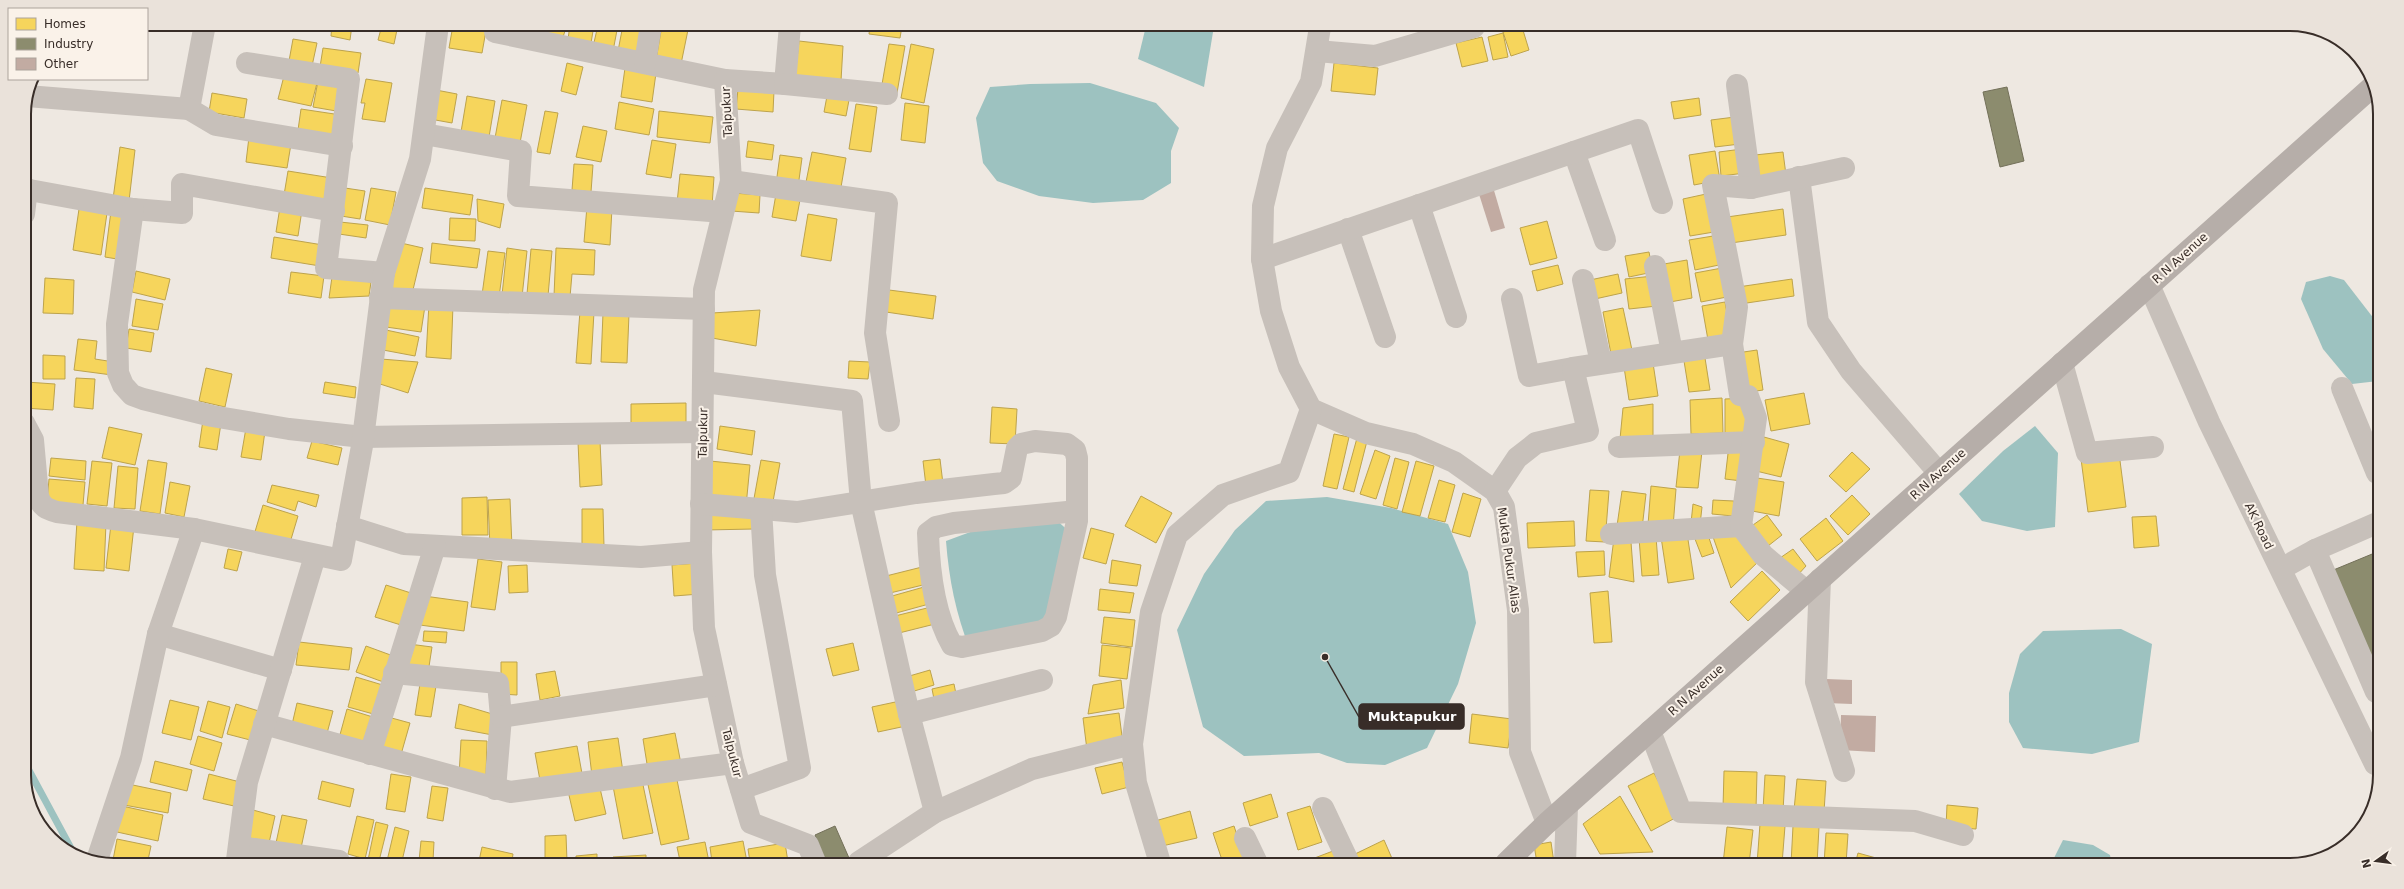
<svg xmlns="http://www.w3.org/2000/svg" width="2404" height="889" font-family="'DejaVu Sans',sans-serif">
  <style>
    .water { fill: #9dc2c0 }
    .homes { fill: #f6d55c; stroke: #bda34c }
    .industry { fill: #8c8c6e; stroke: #737059 }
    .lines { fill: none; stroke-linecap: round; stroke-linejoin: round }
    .stream { stroke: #9dc2c0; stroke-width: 7 }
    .building { fill: #c2aba2 }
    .minor { stroke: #c7c0ba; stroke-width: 22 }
    .major { stroke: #b6aea9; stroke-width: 22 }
    .labels { text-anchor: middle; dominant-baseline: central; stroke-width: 4; stroke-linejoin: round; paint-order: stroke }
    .street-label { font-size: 12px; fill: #382d28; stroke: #faf2e9 }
    .rim { fill: none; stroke: #382d28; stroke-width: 2 }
    .leader { fill: none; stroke: #382d28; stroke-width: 1.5 }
    .callout-dot { fill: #382d28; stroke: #faf2e9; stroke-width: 1.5 }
    .callout { fill: #382d28; stroke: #382d28; stroke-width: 1.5 }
    .callout-label { font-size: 13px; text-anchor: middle; font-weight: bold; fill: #fff }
  </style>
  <rect width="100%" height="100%" fill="#eee8e1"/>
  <g class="water">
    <path d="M1146,26H1214L1204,87L1138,59Z"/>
    <path d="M1090,83L1156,103L1179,128L1171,151V183L1143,200L1093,203L1039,196L997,181L983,163L976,118L990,87L1030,84Z"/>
    <path d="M2330,276L2344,280L2378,324V381L2352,384L2323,349L2301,299L2306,282Z"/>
    <path d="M2035,426L2058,453L2055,527L2027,531L1982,521L1959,494L2003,451Z"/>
    <path d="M1327,497L1391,508L1448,524L1468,572L1476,623L1458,684L1427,748L1385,765L1347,763L1319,753L1244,756L1203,727L1177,630L1204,574L1235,530L1266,501Z"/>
    <path d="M1054,518L1072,534L1045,635L970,650C956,614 949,580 946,541L981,528Z"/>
    <path d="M2121,629L2152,644L2139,742L2092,754L2023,748L2009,722V693L2020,654L2043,631Z"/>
    <path d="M2063,840L2093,845L2110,855L2112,865L2051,864Z"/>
  </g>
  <g class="homes">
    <path d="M259,24H273L272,29L259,27Z"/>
    <path d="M332,24L352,25L350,40L331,36Z"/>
    <path d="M382,25H398L394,44L378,40Z"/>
    <path d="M453,25H487L482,53L449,48Z"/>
    <path d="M537,25H567L562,40L535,33Z"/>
    <path d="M570,25H594L591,43L568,39Z"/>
    <path d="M598,25H618L613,51L593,47Z"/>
    <path d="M623,25H646L640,55L618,51Z"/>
    <path d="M662,25H689L681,64L656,60Z"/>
    <path d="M870,26H902L900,38L869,34Z"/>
    <path d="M1522,27L1529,50L1511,56L1503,32Z"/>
    <path d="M1503,33L1508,57L1493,60L1488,37Z"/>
    <path d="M1482,37L1488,61L1462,67L1456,43Z"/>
    <path d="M293,39L317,43L312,66L289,61Z"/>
    <path d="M799,41L843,46L841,81L795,77Z"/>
    <path d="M889,44L905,46L897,93L881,90Z"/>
    <path d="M911,44L934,49L924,103L901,98Z"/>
    <path d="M323,48L361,53L358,73L320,67Z"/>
    <path d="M567,63L583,67L576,95L561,91Z"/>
    <path d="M1334,63L1378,68L1375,95L1331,91Z"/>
    <path d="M625,68L656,73L652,102L621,97Z"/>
    <path d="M284,76L317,83L311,106L278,99Z"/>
    <path d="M366,79L392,83L385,122L362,119L365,103H361Z"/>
    <path d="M318,81L347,86L342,112L313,107Z"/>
    <path d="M738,89L774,91L773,112L736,109Z"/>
    <path d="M436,90L457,94L452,123L430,119Z"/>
    <path d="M212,93L247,99L244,118L209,112Z"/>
    <path d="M467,96L495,101L489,137L461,132Z"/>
    <path d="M827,96L849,100L846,116L824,112Z"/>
    <path d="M1699,98L1701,115L1674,119L1671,102Z"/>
    <path d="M502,100L527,105L520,143L495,138Z"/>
    <path d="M619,102L654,109L649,135L615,129Z"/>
    <path d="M905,103L929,106L925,143L901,140Z"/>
    <path d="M856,104L877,107L871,152L849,149Z"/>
    <path d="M301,109L341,115L339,136L298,130Z"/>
    <path d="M545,111L558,113L550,154L537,152Z"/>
    <path d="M659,111L713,117L710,143L657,137Z"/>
    <path d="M1735,117L1740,144L1715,147L1711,120Z"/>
    <path d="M583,126L607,131L601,162L576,157Z"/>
    <path d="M249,137L291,144L287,168L246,162Z"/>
    <path d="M652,140L676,144L671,178L646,174Z"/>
    <path d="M748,141L774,145L772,160L746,157Z"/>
    <path d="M120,147L135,150L129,201L113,199Z"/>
    <path d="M1742,149L1745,173L1721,176L1719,152Z"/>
    <path d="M1715,151L1720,180L1694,185L1689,155Z"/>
    <path d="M812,152L846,158L840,193L805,187Z"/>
    <path d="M1783,152L1786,175L1758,178L1755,155Z"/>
    <path d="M780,155L802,158L798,187L776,184Z"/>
    <path d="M574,164L593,165L591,192L572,190Z"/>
    <path d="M288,171L332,178L328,202L284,195Z"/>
    <path d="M680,174L714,177L712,206L677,203Z"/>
    <path d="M345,188L365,191L360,219L341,216Z"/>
    <path d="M371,188L396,192L390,225L365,220Z"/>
    <path d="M425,188L473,195L470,215L422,208Z"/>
    <path d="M733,193L760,195L759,213L731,211Z"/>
    <path d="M776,194L800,200L796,221L772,217Z"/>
    <path d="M1706,194L1714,232L1690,236L1683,199Z"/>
    <path d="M477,199L504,204L500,228L478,221Z"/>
    <path d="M587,206L612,208L610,245L584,242Z"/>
    <path d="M280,207L302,210L298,236L276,232Z"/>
    <path d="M79,209L107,213L101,255L73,250Z"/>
    <path d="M1783,209L1786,235L1731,243L1727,217Z"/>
    <path d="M111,211L129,214L123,260L105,257Z"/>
    <path d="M808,214L837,219L831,261L801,256Z"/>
    <path d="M450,218L476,219L475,241L449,240Z"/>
    <path d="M1547,221L1557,258L1530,265L1520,228Z"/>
    <path d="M340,222L368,225L366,238L339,234Z"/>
    <path d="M1713,236L1719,265L1695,270L1689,240Z"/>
    <path d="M274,237L323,245L320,266L271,258Z"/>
    <path d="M401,243L423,248L412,294L391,289Z"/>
    <path d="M432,243L480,249L477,268L430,263Z"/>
    <path d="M507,248L527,251L522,297L502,295Z"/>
    <path d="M556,248L595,250L594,275L572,274L570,297L554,296Z"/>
    <path d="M531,249L552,251L548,296L527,294Z"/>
    <path d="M488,251L505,253L499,297L482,295Z"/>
    <path d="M1649,252L1653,272L1629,277L1625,256Z"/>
    <path d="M1687,260L1692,298L1670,302L1664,264Z"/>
    <path d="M1558,265L1563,284L1537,291L1532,271Z"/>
    <path d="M1722,268L1727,297L1701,302L1695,273Z"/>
    <path d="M136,271L170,279L165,300L132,292Z"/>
    <path d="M291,272L324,276L321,298L288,293Z"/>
    <path d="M1618,274L1622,293L1595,299L1590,280Z"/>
    <path d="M1653,276L1657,306L1629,309L1625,279Z"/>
    <path d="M332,277L371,282L369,296L329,298Z"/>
    <path d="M45,278L74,280L73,314L43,313Z"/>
    <path d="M1792,279L1794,296L1740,304L1738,287Z"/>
    <path d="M889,290L936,296L933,319L886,312Z"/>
    <path d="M136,299L163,304L158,330L132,326Z"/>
    <path d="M390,301L425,306L421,332L386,327Z"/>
    <path d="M1725,302L1731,336L1708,340L1702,306Z"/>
    <path d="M429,303L453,305L451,359L426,357Z"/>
    <path d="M1623,308L1632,350L1611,354L1603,312Z"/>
    <path d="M760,310L756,346L712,338V313Z"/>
    <path d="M580,311L594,312L591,364L576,363Z"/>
    <path d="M603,313L629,314L627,363L601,362Z"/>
    <path d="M129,329L154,333L151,352L126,348Z"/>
    <path d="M386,330L419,337L415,356L383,350Z"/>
    <path d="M78,339L97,341L95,359L114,362L112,375L74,370Z"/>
    <path d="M1757,350L1763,390L1743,393L1737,353Z"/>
    <path d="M43,355L65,356V379H43Z"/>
    <path d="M1705,358L1710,390L1689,392L1684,361Z"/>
    <path d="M381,359L418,362L408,393L377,383Z"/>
    <path d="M849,361L870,362L868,379L848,378Z"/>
    <path d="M1653,363L1658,396L1629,400L1624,367Z"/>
    <path d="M206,368L232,374L225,407L199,401Z"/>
    <path d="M76,378L95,379L93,409L74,407Z"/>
    <path d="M26,382L55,384L53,410L24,408Z"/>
    <path d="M325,382L356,387L355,398L323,393Z"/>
    <path d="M1804,393L1810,424L1771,431L1765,400Z"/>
    <path d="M1722,398L1723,433L1691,434L1690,400Z"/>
    <path d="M1747,398L1748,433L1725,434V399Z"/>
    <path d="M686,403V427H631V404Z"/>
    <path d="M1653,404V439H1620L1623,408Z"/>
    <path d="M992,407L1017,409L1015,444L990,443Z"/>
    <path d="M203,420L221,423L217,450L199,447Z"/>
    <path d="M720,426L755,431L752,455L717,449Z"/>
    <path d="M109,427L142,434L135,465L102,458Z"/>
    <path d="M246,428L265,431L261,460L241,457Z"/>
    <path d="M1334,434L1349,437L1337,489L1323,486Z"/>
    <path d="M1764,437L1789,444L1781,477L1756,471Z"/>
    <path d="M1357,438L1367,441L1354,492L1343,489Z"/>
    <path d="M312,441L342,448L338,465L307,458Z"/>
    <path d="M600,441L602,485L580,487L578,442Z"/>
    <path d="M1729,445L1746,447L1742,481L1725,479Z"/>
    <path d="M1375,450L1390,456L1376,499L1360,494Z"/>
    <path d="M1680,450L1702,451L1698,488L1676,487Z"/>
    <path d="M1852,452L1870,469L1846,492L1829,476Z"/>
    <path d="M2119,453L2126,507L2088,512L2081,459Z"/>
    <path d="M51,458L86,461L85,480L49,476Z"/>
    <path d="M1395,458L1409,462L1397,509L1383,505Z"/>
    <path d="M940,459L943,484L926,486L923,461Z"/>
    <path d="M148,460L167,463L160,514L140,511Z"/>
    <path d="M761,460L780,463L772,507L753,504Z"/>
    <path d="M92,461L112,463L107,506L87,504Z"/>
    <path d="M710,461L750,465L746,506L706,501Z"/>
    <path d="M1416,461L1434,466L1420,516L1402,512Z"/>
    <path d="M118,466L138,468L135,509L114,508Z"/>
    <path d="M1757,478L1784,482L1779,516L1752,511Z"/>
    <path d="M49,479L85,482L83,505L47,502Z"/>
    <path d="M1439,480L1455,485L1445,522L1428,518Z"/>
    <path d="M170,482L190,486L184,517L165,513Z"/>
    <path d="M272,485L319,495L316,507L298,501L295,511L267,502Z"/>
    <path d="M1651,486L1676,489L1673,527L1648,525Z"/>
    <path d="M1590,490L1609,491L1605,542L1586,541Z"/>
    <path d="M1622,491L1646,494L1642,529L1617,526Z"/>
    <path d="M1463,493L1481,499L1470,537L1452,532Z"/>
    <path d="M1852,495L1870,514L1848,535L1830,516Z"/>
    <path d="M1141,496L1172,513L1156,543L1125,526Z"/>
    <path d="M487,497L488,535H462V498Z"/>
    <path d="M510,499L512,547L490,548L488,500Z"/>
    <path d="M1713,500L1734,501L1733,516L1712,514Z"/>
    <path d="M1693,504L1702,507L1700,525L1691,523Z"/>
    <path d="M263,505L298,516L289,546L254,535Z"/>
    <path d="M582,509H603L604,547H582Z"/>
    <path d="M754,511V529L705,530L704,512Z"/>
    <path d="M1767,515L1782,535L1768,546L1753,525Z"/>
    <path d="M2156,516L2159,546L2134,548L2132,517Z"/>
    <path d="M1826,518L1843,541L1817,561L1800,539Z"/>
    <path d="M77,521L106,523L104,571L74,569Z"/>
    <path d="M1574,521L1575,546L1528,548L1527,523Z"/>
    <path d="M111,524L134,526L129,571L106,568Z"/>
    <path d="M1091,528L1114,534L1106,564L1083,558Z"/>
    <path d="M1734,530L1760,560L1731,588L1712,534Z"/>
    <path d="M1687,533L1694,579L1668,583L1661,537Z"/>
    <path d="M1708,535L1714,553L1702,557L1695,539Z"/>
    <path d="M1656,537L1659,575L1642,576L1639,538Z"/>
    <path d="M1614,538L1631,542L1634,582L1609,577Z"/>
    <path d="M228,549L242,552L237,571L224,568Z"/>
    <path d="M1793,549L1806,566L1796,577L1780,558Z"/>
    <path d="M1604,551L1605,575L1578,577L1576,552Z"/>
    <path d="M478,559L502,562L495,610L471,607Z"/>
    <path d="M1112,560L1141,565L1137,586L1109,583Z"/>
    <path d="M698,563L700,594L674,596L672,565Z"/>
    <path d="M527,565L528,592L509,593L508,566Z"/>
    <path d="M922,567L927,584L890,593L886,576Z"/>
    <path d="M1762,571L1780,590L1748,621L1730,602Z"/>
    <path d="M386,585L411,593L401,625L375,617Z"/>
    <path d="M924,587L929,604L889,615L885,598Z"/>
    <path d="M1100,589L1134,593L1130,613L1098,610Z"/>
    <path d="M1608,591L1612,642L1594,643L1590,593Z"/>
    <path d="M424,596L468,602L464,631L420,625Z"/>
    <path d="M935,606L939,623L895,634L891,617Z"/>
    <path d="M1104,617L1135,620L1132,647L1101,643Z"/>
    <path d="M424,631L447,632L446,643L423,641Z"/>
    <path d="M299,642L352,648L349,670L296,665Z"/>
    <path d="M853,643L859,670L833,676L826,649Z"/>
    <path d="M409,644L432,647L428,673L406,670Z"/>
    <path d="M1102,645L1131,648L1127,679L1099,676Z"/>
    <path d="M366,646L396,657L386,683L356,672Z"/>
    <path d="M501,662H517V695L501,694Z"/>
    <path d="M930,670L934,685L911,692L906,677Z"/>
    <path d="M555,671L560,696L540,700L536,674Z"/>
    <path d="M356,677L386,686L377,715L348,707Z"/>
    <path d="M1121,680L1124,708L1088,714L1093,685Z"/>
    <path d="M420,684L436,686L431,717L415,715Z"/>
    <path d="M954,684L957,699L935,704L932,689Z"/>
    <path d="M170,700L199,707L191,740L162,733Z"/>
    <path d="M208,701L230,707L222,738L200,731Z"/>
    <path d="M900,701L906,726L878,732L872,707Z"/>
    <path d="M297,703L333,711L326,737L291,729Z"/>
    <path d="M236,704L262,712L254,741L227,734Z"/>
    <path d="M459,704L499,716L498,736L455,728Z"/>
    <path d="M347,709L376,718L367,751L338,742Z"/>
    <path d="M1119,713L1123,744L1087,750L1083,718Z"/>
    <path d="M1472,714L1512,719L1508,748L1469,743Z"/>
    <path d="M388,717L410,723L400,758L378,752Z"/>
    <path d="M675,733L681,764L648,770L643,739Z"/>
    <path d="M198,736L222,743L214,771L190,764Z"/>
    <path d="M618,738L623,772L592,776L588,742Z"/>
    <path d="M461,740L487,741L486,777L459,776Z"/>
    <path d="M577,746L583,779L541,786L535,753Z"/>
    <path d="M155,761L192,770L187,791L150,782Z"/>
    <path d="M1122,762L1129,787L1102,794L1095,768Z"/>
    <path d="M1724,771L1757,772L1756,809L1723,808Z"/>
    <path d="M1654,773L1677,817L1651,831L1628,786Z"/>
    <path d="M209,774L240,782L234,806L203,799Z"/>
    <path d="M391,774L411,777L405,812L386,809Z"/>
    <path d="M676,775L689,839L661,845L647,780Z"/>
    <path d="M1765,775L1785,776L1783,811L1763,810Z"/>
    <path d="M1797,779L1826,781L1824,812L1794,810Z"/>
    <path d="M642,780L653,833L623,839L613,786Z"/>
    <path d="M322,781L354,789L350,807L318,799Z"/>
    <path d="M128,784L171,793L168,813L124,805Z"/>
    <path d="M599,784L606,814L575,821L568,791Z"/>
    <path d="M432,786L448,788L443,821L427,818Z"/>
    <path d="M1271,794L1278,817L1250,826L1243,803Z"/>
    <path d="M1620,796L1653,852L1600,854L1583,824Z"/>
    <path d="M1947,805L1978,808L1976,829L1946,827Z"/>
    <path d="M122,806L163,815L158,841L117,832Z"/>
    <path d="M1310,806L1322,842L1298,850L1287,813Z"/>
    <path d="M253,810L275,816L269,843L246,837Z"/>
    <path d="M1190,811L1197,838L1162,846L1155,821Z"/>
    <path d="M282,815L307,820L301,848L276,843Z"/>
    <path d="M357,816L374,820L365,859L348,854Z"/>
    <path d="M376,822L388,825L379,861H372L368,860Z"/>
    <path d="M1760,824L1785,826L1782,864H1757Z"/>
    <path d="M1234,826L1246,863H1223L1213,833Z"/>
    <path d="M1793,826L1819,827L1817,864H1791Z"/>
    <path d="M395,827L409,831L402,861H387Z"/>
    <path d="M1727,827L1753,830L1749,864H1723Z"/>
    <path d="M1826,833L1848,834L1846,864H1824Z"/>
    <path d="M566,835L567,861H545V836Z"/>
    <path d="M117,839L151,846L148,860H113Z"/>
    <path d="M1384,840L1394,863H1357L1353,855Z"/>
    <path d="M421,841L434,842L433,861H419Z"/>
    <path d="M743,841L747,862H712L710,847Z"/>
    <path d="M705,842L709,862L680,861L677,847Z"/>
    <path d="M1551,842L1554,863H1537L1534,845Z"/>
    <path d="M785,843L788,862H750L748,849Z"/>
    <path d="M482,847L513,854L512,861H479Z"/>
    <path d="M1333,851L1338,863H1305L1304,862Z"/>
    <path d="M1858,853L1887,861V864H1855Z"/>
    <path d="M597,854V861H576V856Z"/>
    <path d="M646,855V861H613V857Z"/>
    <path d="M1529,859V863H1514V862Z"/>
  </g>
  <g class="industry">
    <path d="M2007,87L2024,161L2000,167L1983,92Z"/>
    <path d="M2377,552L2376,673L2331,571Z"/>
    <path d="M835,826L849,858L840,862H826L815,835Z"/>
  </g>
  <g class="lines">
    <path class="stream" d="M24,761L73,852"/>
  </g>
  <g class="building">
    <path d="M1493,187L1505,228L1491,232L1478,191Z"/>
    <path d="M1826,679L1852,680V704L1826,703Z"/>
    <path d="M1841,715L1876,716L1875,752L1840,750Z"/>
  </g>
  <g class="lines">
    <g class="minor">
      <path d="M205,24L189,109L216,125L342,146"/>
      <path d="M496,25L495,32L725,80"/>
      <path d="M790,25L785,84L725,80L731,181L704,290L701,552L704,628L733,763L751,823L808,845L815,862"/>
      <path d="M1320,27L1311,82L1277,148L1263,206L1262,259L1271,311L1289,367L1311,409L1366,433L1413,444L1454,462L1495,491L1504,507L1518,610L1520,752L1547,823"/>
      <path d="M1317,51L1375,56L1474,27"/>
      <path d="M247,63L349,79L326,268L384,273"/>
      <path d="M645,63L651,25"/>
      <path d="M785,84L887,94"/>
      <path d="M1737,85L1751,188"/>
      <path d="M27,96L189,109"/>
      <path d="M424,134L521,151L518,196L723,212"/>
      <path d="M1574,152L1605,240"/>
      <path d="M1799,177L1818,322L1851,371L1939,473"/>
      <path d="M731,181L887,203L875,333L889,421"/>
      <path d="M24,189L133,209L182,213V184L334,211"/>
      <path d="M1419,205L1456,317"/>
      <path d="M133,209L117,324L118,373L123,385L132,395L143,399L212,416L289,429L363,437L702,432"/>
      <path d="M24,214L27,189"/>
      <path d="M1348,229L1385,337"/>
      <path d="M1262,259L1638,130L1662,203"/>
      <path d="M1655,266L1672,352"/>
      <path d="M1583,280L1601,363"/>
      <path d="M2149,285L2209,422L2375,764"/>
      <path d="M380,298L704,309"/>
      <path d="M1512,299L1529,376L1573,368"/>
      <path d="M2062,363L2087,453L2153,447"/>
      <path d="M704,382L852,401L861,502L909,714L935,812L859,862"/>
      <path d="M2342,388L2377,473"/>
      <path d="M24,423L33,440L38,496C41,507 47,509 57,512L194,529L341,560L362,446L384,273L420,159L438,25"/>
      <path d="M1619,447L1754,442"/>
      <path d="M1495,491L1517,458L1536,443L1588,431L1573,368L1732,344"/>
      <path d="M701,504L797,512L916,493L994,484L1004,483L1011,478L1017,448L1021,444L1035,441L1067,444L1075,450L1077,458V521L1056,617L1051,626L1042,631L962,647L952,645C934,614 929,569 928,533L936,527L954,523L1077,511"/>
      <path d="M347,526L404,544L641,557L701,552"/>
      <path d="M1611,534L1741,526"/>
      <path d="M2315,550L2377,523"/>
      <path d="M2281,569L2315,550L2376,692"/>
      <path d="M1820,579L1816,682L1844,771"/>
      <path d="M1806,591L1763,555L1741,526L1756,418L1748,396L1740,395L1732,344L1737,307L1713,185L1751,188L1844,168"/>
      <path d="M158,634L281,670"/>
      <path d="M394,673L498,683L501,717L495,789"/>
      <path d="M909,714L1042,680"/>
      <path d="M501,717L716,685"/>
      <path d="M264,724L510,792L733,763"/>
      <path d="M1650,731L1681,812L1915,821L1963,835"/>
      <path d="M370,754L435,546"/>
      <path d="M741,789L800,768L765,575L761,509"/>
      <path d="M1323,808L1349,863"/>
      <path d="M935,812L1032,769L1132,744"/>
      <path d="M1245,838L1257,863"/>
      <path d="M240,847L339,861"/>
      <path d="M97,860L131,758L158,634L194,529"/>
      <path d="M237,860L247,782L315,556"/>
      <path d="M1160,863L1136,783L1132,744L1151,612L1177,535L1223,495L1289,472L1311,409"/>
      <path d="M1565,863L1567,806"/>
    </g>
    <path class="major" d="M1506,863L1547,823L2372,87"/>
  </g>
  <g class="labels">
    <g class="street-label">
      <text transform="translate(727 112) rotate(-93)">Talpukur</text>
      <text transform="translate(2180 258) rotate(-42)">R N Avenue</text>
      <text transform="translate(703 433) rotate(-89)">Talpukur</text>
      <text transform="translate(1938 474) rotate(-42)">R N Avenue</text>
      <text transform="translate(2259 526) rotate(64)">AK Road</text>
      <text transform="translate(1509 560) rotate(82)">Mukta Pukur Alias</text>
      <text transform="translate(1696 690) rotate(-42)">R N Avenue</text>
      <text transform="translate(732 753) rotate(76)">Talpukur</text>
    </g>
  </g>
  <path d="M0 0H2404V889H0ZM114 31H2290A83 83 0 0 1 2373 114V775A83 83 0 0 1 2290 858H114A83 83 0 0 1 31 775V114A83 83 0 0 1 114 31Z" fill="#eae2da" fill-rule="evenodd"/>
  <path class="rim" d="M114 31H2290A83 83 0 0 1 2373 114V775A83 83 0 0 1 2290 858H114A83 83 0 0 1 31 775V114A83 83 0 0 1 114 31Z"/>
  <path class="leader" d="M1325 657L1359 717"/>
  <circle class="callout-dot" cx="1325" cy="657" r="4"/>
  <rect class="callout" x="1359" y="704" width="105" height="25" rx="4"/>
  <g class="callout-label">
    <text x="1412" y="721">Muktapukur</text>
  </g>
  <rect x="8" y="8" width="140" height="72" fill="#faf2e9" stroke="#aca39c"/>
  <rect x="16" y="18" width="20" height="12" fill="#f6d55c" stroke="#aca39c"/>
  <text x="44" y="28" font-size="12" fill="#382d28">Homes</text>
  <rect x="16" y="38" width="20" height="12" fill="#8c8c6e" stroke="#aca39c"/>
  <text x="44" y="48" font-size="12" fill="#382d28">Industry</text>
  <rect x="16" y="58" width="20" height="12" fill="#c2aba2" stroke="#aca39c"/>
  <text x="44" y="68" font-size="12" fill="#382d28">Other</text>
  <g transform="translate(2376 861) rotate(256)" stroke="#faf2e9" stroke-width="3" paint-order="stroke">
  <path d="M0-3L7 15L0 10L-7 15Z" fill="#382d28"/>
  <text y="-6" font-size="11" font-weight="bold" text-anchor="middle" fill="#382d28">N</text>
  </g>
</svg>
